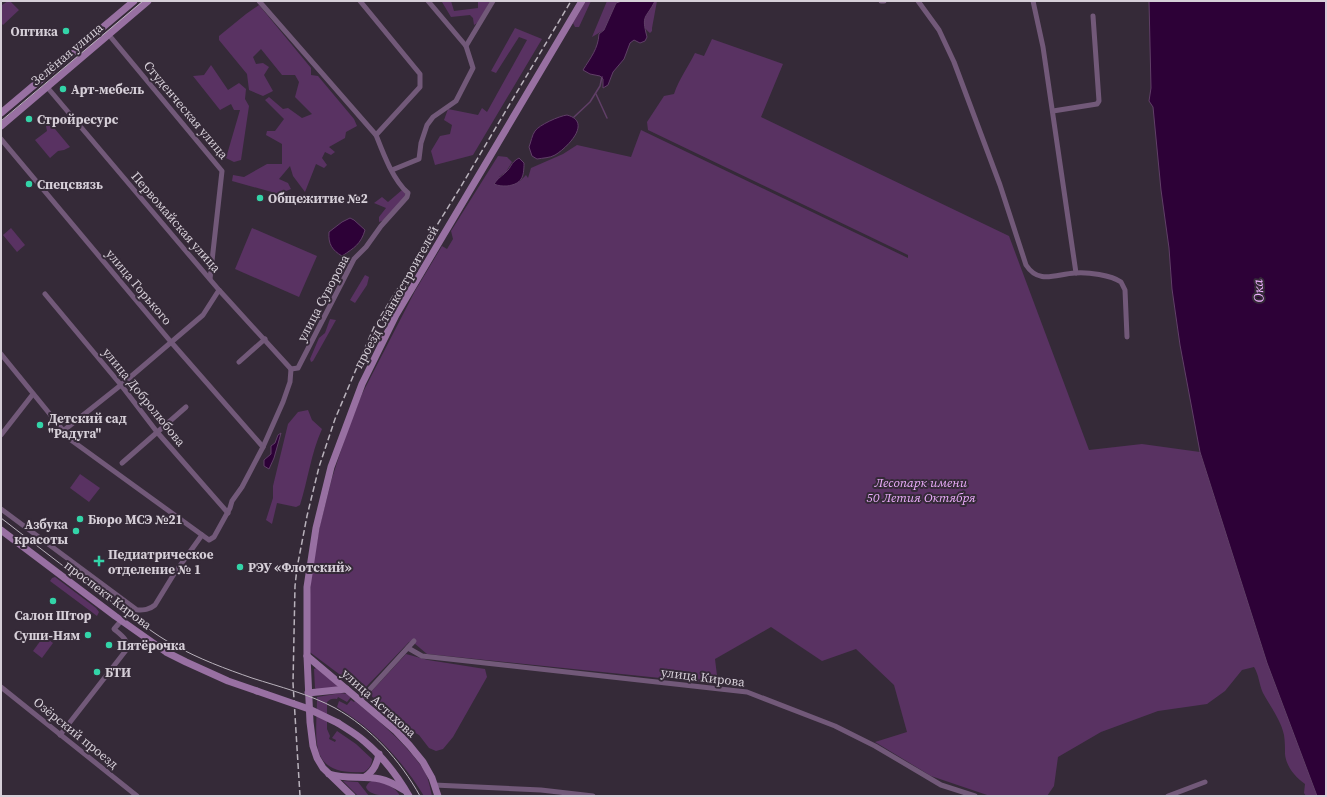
<svg xmlns="http://www.w3.org/2000/svg" width="1327" height="797" font-family="'Source Serif 4',serif">
  <style>
    .green { fill: #593262 }
    .water { fill: #2d0137; stroke: #603f67 }
    .lines { fill: none; stroke-linecap: round; stroke-linejoin: round }
    .stream { stroke: #603f67; stroke-width: 1.5 }
    .street { stroke: #725979; stroke-width: 5 }
    .secondary { stroke: #9870a2; stroke-width: 7 }
    .tram { stroke: #b9b2bc; stroke-width: 1 }
    .rail { stroke: #b9b2bc; stroke-width: 1.5; stroke-dasharray: 6 3; stroke-linecap: butt }
    .secondary-bridge { stroke: #9870a2; stroke-width: 7 }
    .poi-dot { fill: #33d4a8; stroke: #352a38; stroke-width: 1.5 }
    .labels { text-anchor: middle; dominant-baseline: central; stroke-width: 4; stroke-linejoin: round; paint-order: stroke }
    .poi-label { font-size: 13px; font-weight: bold; fill: #d6cfd8; stroke: #352a38; text-anchor: start }
    .street-label { font-size: 13px; fill: #d6cfd8; stroke: #352a38 }
    .park-label { font-size: 13px; font-style: italic; fill: #ecaefc; stroke: #352a38 }
    .water-label { font-size: 14px; font-style: italic; fill: #efb0ff; stroke: #352a38 }
  </style>
  <rect width="100%" height="100%" fill="#352a38"/>
  <g class="green">
    <path d="M8,1H10L19,10L3,25L1,23V4L2,5Z"/>
    <path d="M451,1L454,11L478,8V1H490L479,22L474,25L473,18L470,15L451,17L442,2Z"/>
    <path d="M586,1H591L579,27H575L573,23Z"/>
    <path d="M607,1H622L616,3L604,30L592,37Z"/>
    <path d="M655,1H657L652,28V31L650,33C636,22 649,13 655,1Z"/>
    <path d="M259,5L311,68V75L318,76L354,119L357,126L346,132L345,138L329,147L335,152L331,155L325,152L322,158L327,165L324,168L316,164L305,192L293,176L290,166L279,179L288,183L291,189L279,194L232,181L233,175L244,177L267,164H282V144L266,135L267,131H275L284,119L265,100L269,97L283,109L288,108L302,118L312,114L295,97L299,82L295,75H282L261,49L253,57L256,64L263,63L269,67L264,75L273,91L263,96L249,90L247,74L219,40V36L246,14Z"/>
    <path d="M515,28L542,39L473,155L435,165L431,151L440,136L450,134L452,125L444,120L448,109L478,115L482,108L487,112L527,40L519,37L496,73L491,71Z"/>
    <path d="M712,39L783,64L761,117L1009,236L1089,450L1142,444L1200,452L1267,663L1317,796H1306L1304,793L1305,784C1295,777 1286,766 1285,754C1285,748 1285,741 1284,735C1281,720 1270,706 1263,693C1259,684 1259,675 1254,667L1242,670L1225,691L1207,704L1158,711L1101,732L1058,757L1054,786L1047,796H990L931,776L875,742L907,732L894,685L856,649L822,661L771,627L715,659L718,684L427,654L414,643L415,641L409,642L366,687L361,689L351,683L307,650L311,576L320,525L332,478L347,432L362,394L415,291L442,246L447,249L453,239L451,231L498,156L507,157L512,162L506,172L499,177L520,181L526,175L528,178L531,168L563,154L577,145L631,157L641,130L908,258V255L648,130L647,122L664,96L674,94C679,79 688,67 695,53L704,56Z"/>
    <path d="M211,65L228,90L239,83L246,89L245,99L249,106L241,160L234,162L226,158L240,110H234L231,104L220,110L193,76L204,75Z"/>
    <path d="M50,123L70,147L64,150L58,151L50,158L35,140L47,131L46,126Z"/>
    <path d="M402,190L404,191L406,196L385,220L379,222V217L386,208L374,203L382,197L388,202Z"/>
    <path d="M11,228L25,245L17,252L3,235Z"/>
    <path d="M252,228L317,256L299,297L235,269Z"/>
    <path d="M365,275L369,277L367,285L355,303L350,300Z"/>
    <path d="M330,319L336,320L313,361L311,362L310,359L319,338L325,333Z"/>
    <path d="M308,410L312,420L322,429C311,453 308,480 300,505L296,507L277,503L272,524L266,520L273,498V486L288,424L298,412Z"/>
    <path d="M80,474L100,488L89,502L70,488Z"/>
    <path d="M55,577L96,608L99,612L97,616L50,581L52,578Z"/>
    <path d="M44,636L53,643L42,658L33,651Z"/>
    <path d="M406,654L428,660L485,669L487,677L453,737L443,749L436,751L429,748L419,735L414,732L369,694Z"/>
    <path d="M316,668L338,686V688L317,690L315,688L314,669Z"/>
    <path d="M341,693L347,694L351,697L347,702L338,697L337,699C332,698 330,699 327,702V729L330,736L329,739L335,742L336,740L332,738L337,731L356,744L372,759C372,765 369,769 364,772C306,776 317,739 317,697Z"/>
    <path d="M351,700L354,702L355,701C378,720 409,746 425,772C429,780 430,788 432,796H424C402,760 373,729 337,707L339,701L347,705Z"/>
    <path d="M377,780C385,784 396,787 400,796C391,796 369,797 366,787C369,781 371,781 377,780Z"/>
    <path d="M343,781L358,782L369,796H358Z"/>
  </g>
  <g class="water">
    <path d="M622,1H655C646,19 641,14 647,37L645,41L640,43L634,40L630,43L624,59L613,72L608,85L603,88V79L600,76L590,74L583,70C591,57 598,49 599,34L604,30L616,3Z"/>
    <path d="M1149,1H1326V796H1317L1267,663L1200,452L1180,345L1172,289L1169,248L1161,190L1153,107L1149,101L1151,88Z"/>
    <path d="M567,115C593,122 567,148 555,155C550,158 542,158 537,159L532,156L529,147C531,142 532,135 535,131C539,125 559,116 567,115Z"/>
    <path d="M519,158L524,163C524,177 522,184 507,186C501,186 499,186 494,184C499,177 501,177 506,172C512,167 510,163 519,158Z"/>
    <path d="M350,218L354,220L365,230C361,244 354,248 342,256C332,250 328,244 329,232L342,222Z"/>
    <path d="M281,433L274,458L269,469L264,466V460L271,454V446L275,443L278,435Z"/>
  </g>
  <g class="lines">
    <g class="stream">
      <path d="M596,94L607,118"/>
      <path d="M574,117L590,102L600,86L602,77"/>
    </g>
    <g class="street">
      <path d="M259,1L376,135C383,153 393,180 408,193L407,197L381,226L366,247L354,259L298,368L291,369"/>
      <path d="M360,1L420,74V87L376,135"/>
      <path d="M881,1H884"/>
      <path d="M918,1L939,30L954,62L1000,185L1026,265C1039,285 1056,274 1075,273C1088,272 1111,275 1121,282L1125,290L1127,337"/>
      <path d="M1033,1L1043,47L1076,273"/>
      <path d="M109,35L222,171L210,279"/>
      <path d="M466,46L493,1"/>
      <path d="M47,87L179,243L219,290L291,369"/>
      <path d="M1053,111L1097,104L1099,101L1093,16"/>
      <path d="M1,139L171,342L263,447"/>
      <path d="M392,170L419,159L421,143L427,125L433,117L456,101L473,68L466,46L428,1"/>
      <path d="M45,294L121,385L157,432L228,513"/>
      <path d="M1,354L71,440L209,540L214,537L230,508L232,501L242,487L263,447L283,402L290,382L291,369"/>
      <path d="M239,362L265,339"/>
      <path d="M63,431L121,385L203,315L219,290"/>
      <path d="M1,435L33,394"/>
      <path d="M122,463L186,407"/>
      <path d="M1,509L137,610C144,610 149,610 155,605L174,574L202,535"/>
      <path d="M408,648L422,656L747,692L835,726L875,746L941,785L975,796"/>
      <path d="M1,687L137,796"/>
      <path d="M360,700L414,641"/>
      <path d="M60,735L127,649C128,639 121,635 114,629L121,621"/>
      <path d="M434,785L541,790L593,796"/>
      <path d="M1168,796L1205,782"/>
    </g>
    <g class="secondary">
      <path d="M1,113L134,1"/>
      <path d="M1,126L148,1"/>
      <path d="M1,530L115,616L166,652L186,662L228,681L257,691"/>
      <path d="M307,656L396,731L410,746L423,762L432,778L438,796"/>
      <path d="M308,693L346,689"/>
      <path d="M338,723C347,729 356,734 364,741C382,756 397,775 409,796"/>
      <path d="M329,774C347,780 362,775 380,779C389,781 396,785 404,790"/>
      <path d="M365,777C373,772 377,765 379,754"/>
      <path d="M352,796L323,768L317,758L313,746L310,722L307,656V587L316,528L331,467L362,384L396,315L582,1"/>
    </g>
    <g class="tram">
      <path d="M1,121L143,1"/>
      <path d="M1,518C40,548 79,579 119,607C137,620 155,635 174,645C199,659 226,669 252,678C280,687 309,694 335,708C371,728 400,760 420,796"/>
    </g>
    <path class="rail" d="M300,796L293,683L295,586L297,568L307,516L319,467L335,419L374,327L460,188L571,1"/>
    <path class="secondary-bridge" d="M257,691L309,709L338,723"/>
  </g>
  <g class="poi-dot">
    <circle cx="66" cy="31" r="4"/>
    <circle cx="63" cy="89" r="4"/>
    <circle cx="29" cy="119" r="4"/>
    <circle cx="29" cy="184" r="4"/>
    <circle cx="260" cy="198" r="4"/>
    <circle cx="40" cy="425" r="4"/>
    <circle cx="80" cy="519" r="4"/>
    <circle cx="76" cy="531" r="4"/>
    <path d="M97 555h4v4h4v4h-4v4h-4v-4h-4v-4h4z"/>
    <circle cx="240" cy="567" r="4"/>
    <circle cx="53" cy="601" r="4"/>
    <circle cx="88" cy="635" r="4"/>
    <circle cx="109" cy="645" r="4"/>
    <circle cx="97" cy="672" r="4"/>
  </g>
  <g class="labels">
    <g class="poi-label">
      <text x="58" y="31" text-anchor="end">Оптика</text>
      <text x="71" y="89">Арт-мебель</text>
      <text x="37" y="119">Стройресурс</text>
      <text x="37" y="184">Спецсвязь</text>
      <text x="268" y="198">Общежитие №2</text>
      <text x="48" y="418">Детский сад<tspan x="48" dy="15">"Радуга"</tspan></text>
      <text x="88" y="519">Бюро МСЭ №21</text>
      <text x="68" y="524" text-anchor="end">Азбука<tspan x="68" dy="15">красоты</tspan></text>
      <text x="108" y="554">Педиатрическое<tspan x="108" dy="15">отделение № 1</tspan></text>
      <text x="248" y="567">РЭУ «Флотский»</text>
      <text x="53" y="615" text-anchor="middle">Салон Штор</text>
      <text x="80" y="635" text-anchor="end">Суши-Ням</text>
      <text x="117" y="645">Пятёрочка</text>
      <text x="105" y="672">БТИ</text>
    </g>
    <g class="street-label">
      <text transform="translate(67 54) rotate(-40)">Зелёная улица</text>
      <text transform="translate(186 110) rotate(50)">Студенческая улица</text>
      <text transform="translate(176 222) rotate(49)">Первомайская улица</text>
      <text transform="translate(139 287) rotate(50)">улица Горького</text>
      <text transform="translate(396 297) rotate(-61)">проезд Станкостроителей</text>
      <text transform="translate(323 298) rotate(-62)">улица Суворова</text>
      <text transform="translate(144 397) rotate(51)">улица Добролюбова</text>
      <text transform="translate(108 595) rotate(37)">проспект Кирова</text>
      <text transform="translate(703 677) rotate(7)">улица Кирова</text>
      <text transform="translate(379 703) rotate(42)">улица Астахова</text>
      <text transform="translate(76 733) rotate(39)">Озёрский проезд</text>
    </g>
    <g class="park-label">
      <text x="921" y="482">Лесопарк имени<tspan x="921" dy="15">50 Летия Октября</tspan></text>
    </g>
    <g class="water-label">
      <text transform="translate(1258 291) rotate(-94)">Ока</text>
    </g>
  </g>
  <rect width="1327" height="797" fill="none" stroke="#d6cfd8" stroke-width="4"/>
</svg>
